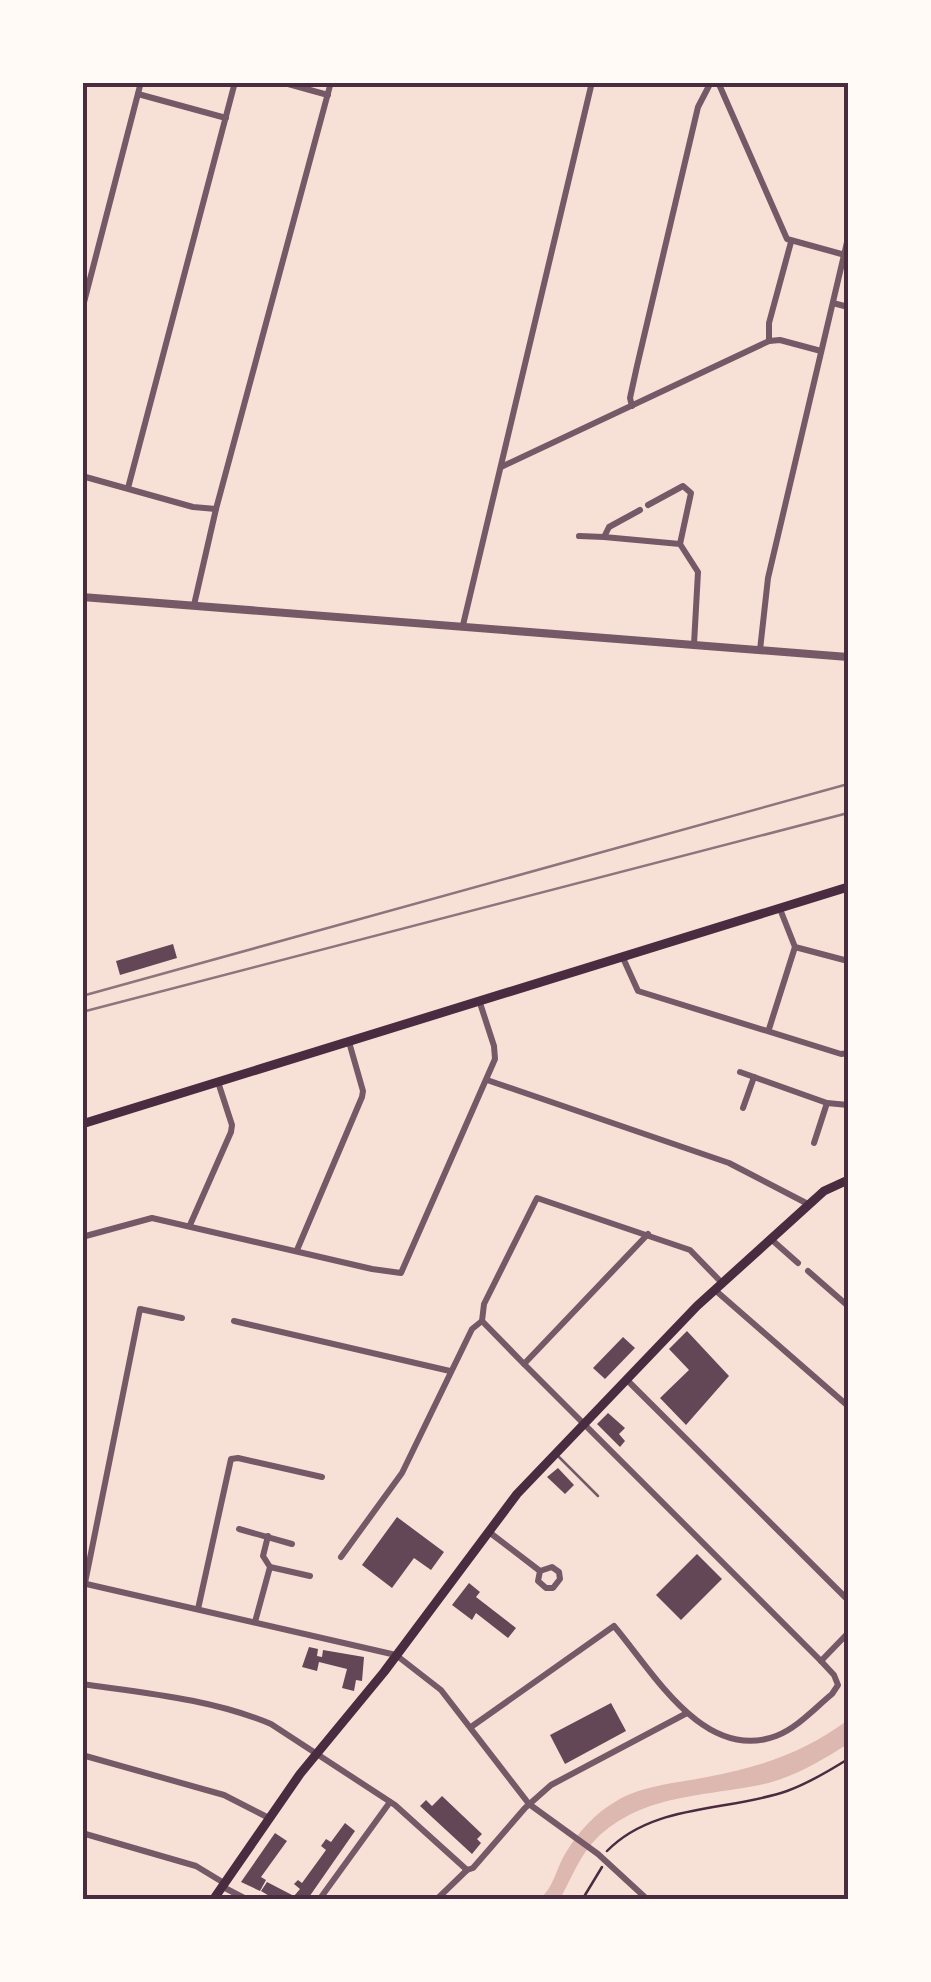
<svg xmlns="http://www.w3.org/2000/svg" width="931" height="1982" font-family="'Times New Roman',serif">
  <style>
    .water { fill: #dcb8b0 }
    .building { fill: #644757 }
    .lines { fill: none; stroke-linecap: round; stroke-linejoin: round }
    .path { stroke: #4a2c40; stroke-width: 2.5 }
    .service { stroke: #755966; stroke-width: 2.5 }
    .minor { stroke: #755966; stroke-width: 6 }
    .tertiary { stroke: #755966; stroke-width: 8 }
    .secondary { stroke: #4a2c40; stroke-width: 9 }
    .primary { stroke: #4a2c40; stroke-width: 9 }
    .rail { stroke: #8f747c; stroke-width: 2.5 }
    .neatline { fill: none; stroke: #4a2c40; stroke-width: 4 }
  </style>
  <rect width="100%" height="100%" fill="#f7e1d7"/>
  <path class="water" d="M848,1720V1744C822,1760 795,1777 764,1784C705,1797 643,1793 596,1839C580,1855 571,1879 560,1899L538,1900C553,1890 556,1869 565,1854C578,1832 595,1813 618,1800C644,1785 678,1783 707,1777C761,1767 805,1752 848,1720Z"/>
  <g class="building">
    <path d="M173,944L177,958L120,975L116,961Z"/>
    <path d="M687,1331L729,1376L686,1425L660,1398L689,1370L669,1349Z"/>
    <path d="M623,1337L635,1348L605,1379L593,1368Z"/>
    <path d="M608,1413L625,1428L619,1434L625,1441L620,1447L597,1424Z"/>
    <path d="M558,1468L574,1485L565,1494L547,1477Z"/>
    <path d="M397,1517L444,1552L431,1570L414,1558L392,1588L362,1565Z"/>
    <path d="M697,1554L722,1579L681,1620L656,1595Z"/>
    <path d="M469,1583L480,1592L476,1597L516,1628L508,1638L476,1613L472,1620L452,1605Z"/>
    <path d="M309,1647L318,1649L317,1656L322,1657L323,1650L364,1657L362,1681L356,1680L354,1691L342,1688L347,1669L319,1662L317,1671L302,1667Z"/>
    <path d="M611,1703L626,1731L565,1764L550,1735Z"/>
    <path d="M442,1796L482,1834L477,1839L481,1843L472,1854L420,1806L426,1800L432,1806Z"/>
    <path d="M345,1823L355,1831L307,1900H276L261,1891L267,1882L294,1896L300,1889L294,1884L298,1880L302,1883L326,1850L321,1846L326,1839L331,1842Z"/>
    <path d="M275,1833L287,1841L261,1877L266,1880L260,1891L241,1882Z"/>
  </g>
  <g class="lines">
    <g class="path">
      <path d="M607,1851C654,1803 727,1812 787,1791C809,1783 829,1771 848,1759"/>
      <path d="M582,1900L602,1867"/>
    </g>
    <path class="service" d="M559,1457L598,1496"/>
    <g class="minor">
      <path d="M281,82L328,95"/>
      <path d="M718,82L787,239L845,255"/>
      <path d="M138,94L226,118"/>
      <path d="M833,303L848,307"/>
      <path d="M82,310L141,82"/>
      <path d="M769,341V323L791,242"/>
      <path d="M632,406L630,398L637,366L698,107L711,82"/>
      <path d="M501,467L769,341L780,340L821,351"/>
      <path d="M82,476L193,507L216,509"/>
      <path d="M128,488L235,82"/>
      <path d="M648,505L683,486L691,493L680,544"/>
      <path d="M640,510L609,527L604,537L680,544L698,572L694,644"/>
      <path d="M579,536L604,537"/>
      <path d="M194,605L216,509L331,82"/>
      <path d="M463,625L592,82"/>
      <path d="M760,650L768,578L848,238"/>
      <path d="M780,909L795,947L848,961"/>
      <path d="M623,958L638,991L841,1054L848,1053"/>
      <path d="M769,1029L795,947"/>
      <path d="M740,1072L754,1077"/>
      <path d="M487,1080L729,1163L808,1204"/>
      <path d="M743,1108L754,1077L827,1103"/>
      <path d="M814,1143L827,1103L848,1105"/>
      <path d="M190,1225L231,1132L232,1125L218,1082"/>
      <path d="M82,1237L152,1218L372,1269L401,1273L495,1059L494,1046L480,1003"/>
      <path d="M772,1240L798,1263"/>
      <path d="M297,1250L362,1097L363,1091L349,1042"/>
      <path d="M808,1271L848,1306"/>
      <path d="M715,1290L848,1406"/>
      <path d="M234,1321L450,1371"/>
      <path d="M482,1321L524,1364"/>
      <path d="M626,1379L848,1600"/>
      <path d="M239,1529L292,1544"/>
      <path d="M489,1532L540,1571L538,1581L546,1588H553L560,1579L559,1572L552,1567L540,1571"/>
      <path d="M341,1557L402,1473L472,1329L482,1321L484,1304L537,1198L690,1250L723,1284"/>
      <path d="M270,1567L310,1576"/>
      <path d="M82,1583L396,1655L441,1690L529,1804L598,1854L648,1900"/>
      <path d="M85,1583L140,1309L182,1318"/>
      <path d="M198,1609L231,1459L238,1458L322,1477"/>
      <path d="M255,1622L270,1567L263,1556L268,1536"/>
      <path d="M821,1661L848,1633"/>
      <path d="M82,1684C145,1693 212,1699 271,1724L395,1805L467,1870"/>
      <path d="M471,1727L614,1626C653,1672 704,1763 776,1736C797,1728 815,1708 832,1694L838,1685L834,1675L821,1661L524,1364L648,1234"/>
      <path d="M82,1755L224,1795L269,1818"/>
      <path d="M82,1833L196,1866L224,1883"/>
      <path d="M223,1887L248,1900"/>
      <path d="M319,1900L390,1802"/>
      <path d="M436,1900L467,1870L473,1868L525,1808L551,1785L687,1713"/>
    </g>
    <path class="tertiary" d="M82,597L848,657"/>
    <path class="secondary" d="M82,1124L848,887"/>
    <path class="primary" d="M213,1900L300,1774L384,1672L517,1494L697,1306L824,1191L848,1180"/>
    <g class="rail">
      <path d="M82,996L848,784"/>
      <path d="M82,1012L848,813"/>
    </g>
  </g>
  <rect width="931" height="1982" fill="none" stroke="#fffaf5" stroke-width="170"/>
  <rect x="85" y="85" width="761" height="1812" class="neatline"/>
</svg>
